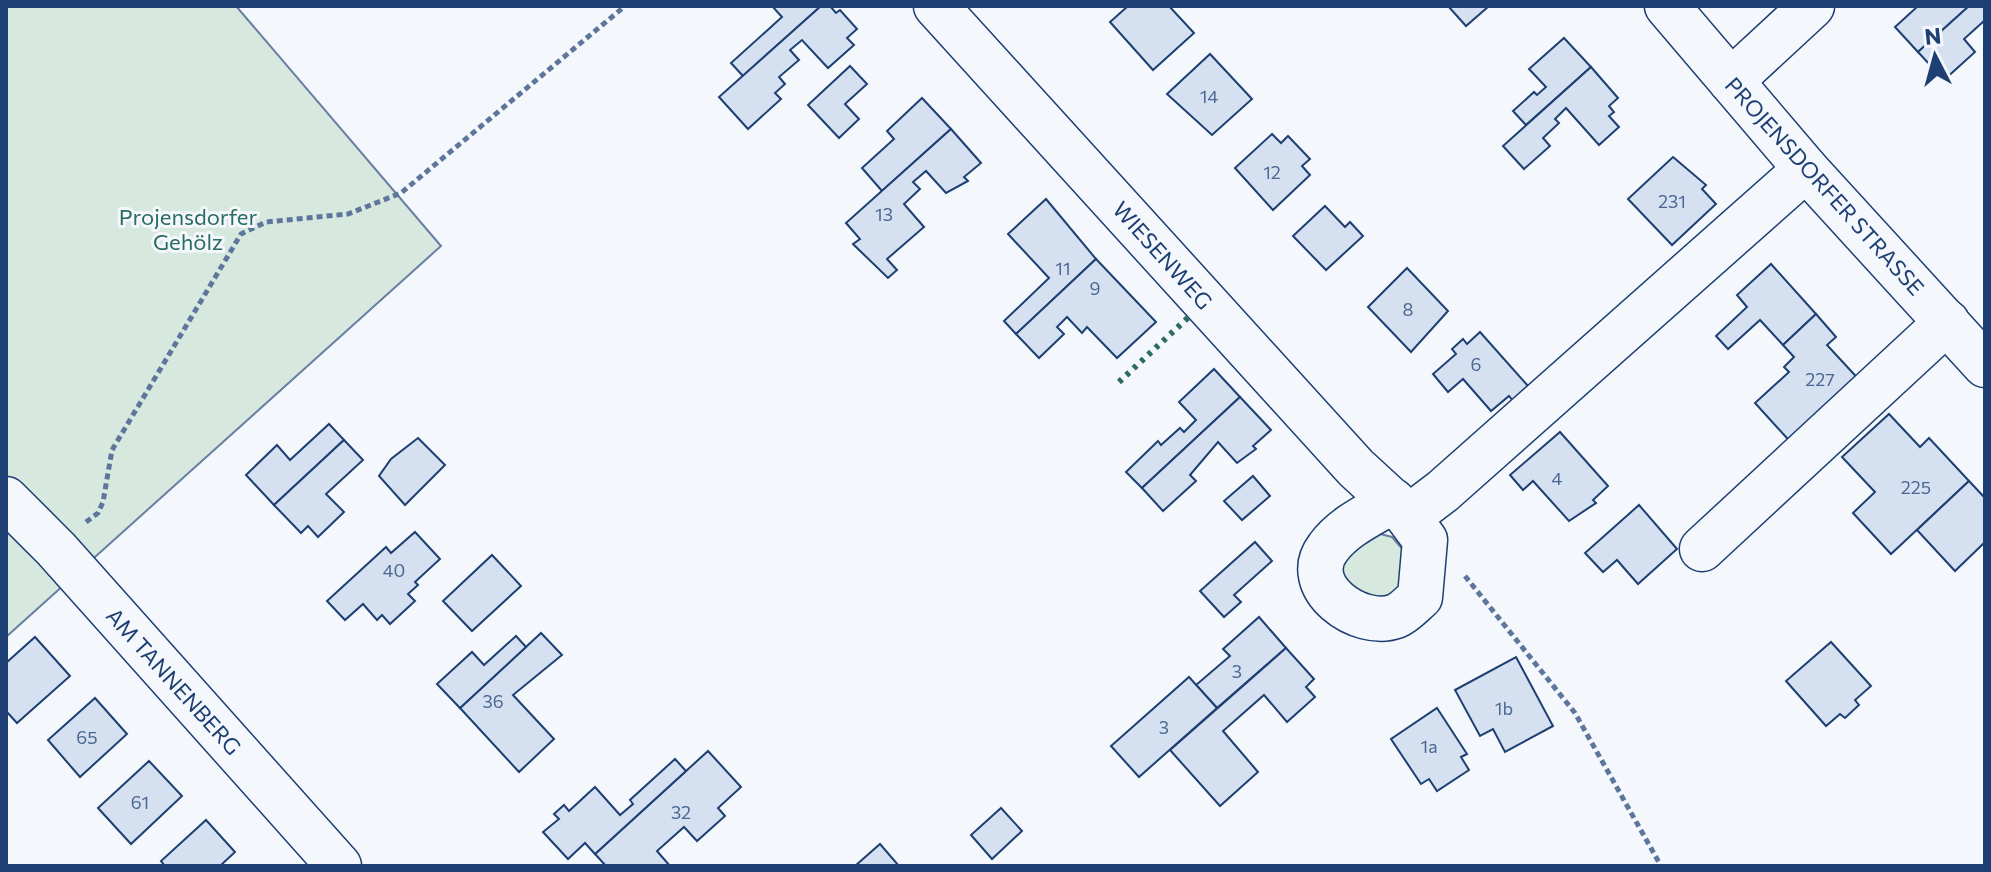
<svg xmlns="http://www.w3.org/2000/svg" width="1991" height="872" font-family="Commissioner,sans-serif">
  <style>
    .green { fill: #d7e8df; stroke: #687fa3; stroke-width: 2 }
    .building { fill: #d5e0f0; stroke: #1d3f73; stroke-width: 2 }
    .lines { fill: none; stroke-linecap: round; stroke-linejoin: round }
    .minor-casing { stroke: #1d3f73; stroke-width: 47 }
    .path { stroke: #5e769c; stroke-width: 5; stroke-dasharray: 6 4; stroke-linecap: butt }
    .minor { stroke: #f4f7fb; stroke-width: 44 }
    .hedge { stroke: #2c6c60; stroke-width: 6; stroke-dasharray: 4 6; stroke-linecap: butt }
    .labels { text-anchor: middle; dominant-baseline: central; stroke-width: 6; stroke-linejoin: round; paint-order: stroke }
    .number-label { font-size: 18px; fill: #4b6792 }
    .street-label { font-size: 22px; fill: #1d3f73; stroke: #f4f7fb }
    .park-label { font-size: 22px; fill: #2c6c60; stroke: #f4f7fb }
  </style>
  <rect width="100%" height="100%" fill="#f4f7fb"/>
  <g class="green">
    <path d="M6,6H236L441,246L6,637Z"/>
    <path d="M1373,532L1392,537L1405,552L1403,585L1384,599L1359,597L1340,571V561Z"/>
  </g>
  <g class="building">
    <path d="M772,6H821L743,76L731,63L782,17Z"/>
    <path d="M821,6H830L836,13L840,10L857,29L847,38L854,45L828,68L802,40L790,50L799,60L779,77L785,84L775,93L781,99L748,129L719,97Z"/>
    <path d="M1128,6H1169L1194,33L1153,70L1110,22Z"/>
    <path d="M1448,6H1489L1466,26Z"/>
    <path d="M1918,6H1969L1918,52L1895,27Z"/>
    <path d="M1969,6H1985V20L1964,39L1975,52L1944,80L1918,52Z"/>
    <path d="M1564,38L1591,67L1526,125L1513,111L1534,92L1537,95L1546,87L1529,69Z"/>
    <path d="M1210,54L1252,99L1212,135L1167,94Z"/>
    <path d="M850,66L867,84L845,104L859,119L839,138L808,105Z"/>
    <path d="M1591,67L1618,98L1609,106L1614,112L1609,116L1619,127L1599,145L1566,108L1555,119L1559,123L1543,138L1550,146L1524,169L1503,146Z"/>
    <path d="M922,98L951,129L882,191L862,168L894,139L887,131Z"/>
    <path d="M951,129L981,163L964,177L968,181L946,193L926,171L913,182L920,189L904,204L924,227L887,259L897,270L888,278L853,244L860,239L846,223Z"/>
    <path d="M1272,134L1281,143L1288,136L1310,159L1302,166L1310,175L1273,210L1235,168Z"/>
    <path d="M1673,157L1706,185L1702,189L1716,204L1672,245L1628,199Z"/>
    <path d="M1046,199L1096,259L1016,334L1004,321L1049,278L1008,234Z"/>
    <path d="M1325,206L1345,227L1350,222L1363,236L1326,270L1293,236Z"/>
    <path d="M1096,259L1156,322L1117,358L1087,327L1082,333L1067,317L1057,327L1064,334L1039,358L1016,334Z"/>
    <path d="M1771,264L1816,314L1783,345L1760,320L1728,349L1716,336L1747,307L1737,295Z"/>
    <path d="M1407,268L1448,311L1411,352L1368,307Z"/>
    <path d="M1816,314L1836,337L1827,345L1864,385L1796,448L1755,403L1789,372L1784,367L1794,357L1783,345Z"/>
    <path d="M1480,332L1529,387L1513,401L1509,396L1491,411L1463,379L1448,392L1433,374L1456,354L1452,349L1463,339L1467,344Z"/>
    <path d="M1214,369L1240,397L1142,488L1126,472L1158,441L1161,445L1180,428L1184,432L1196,420L1179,402Z"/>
    <path d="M1240,397L1271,430L1253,446L1256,449L1237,463L1218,442L1190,475L1196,481L1163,511L1142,488Z"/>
    <path d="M1889,414L1920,447L1929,438L1969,481L1891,554L1853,513L1875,492L1842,457Z"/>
    <path d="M329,424L344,440L274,505L246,475L277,445L290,460Z"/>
    <path d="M1560,432L1608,486L1593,500L1596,503L1569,521L1533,481L1523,490L1510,475Z"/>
    <path d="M418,438L445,465L405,505L379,476L391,459Z"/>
    <path d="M344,440L363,460L326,494L344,512L318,537L308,526L301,533L274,505Z"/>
    <path d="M1253,476L1270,496L1242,520L1224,501Z"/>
    <path d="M1969,481L1985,498V542L1955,571L1917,530Z"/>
    <path d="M1639,505L1677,549L1638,584L1617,560L1603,572L1585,553Z"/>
    <path d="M415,532L440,559L415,582L418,585L408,594L415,601L390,624L382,615L377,620L363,604L345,620L327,601L386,547L391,553Z"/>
    <path d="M1255,542L1272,561L1234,595L1241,602L1224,617L1200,591Z"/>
    <path d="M492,555L521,586L472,631L443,601Z"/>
    <path d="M1259,617L1286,648L1217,708L1196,685L1230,656L1223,649Z"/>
    <path d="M541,633L562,655L513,695L554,739L519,772L460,708Z"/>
    <path d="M516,636L526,647L460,708L437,684L472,652L484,665Z"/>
    <path d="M35,637L70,676L17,723L6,711V663Z"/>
    <path d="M1831,642L1871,686L1855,700L1859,705L1845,718L1840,714L1826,726L1786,681Z"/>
    <path d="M1286,648L1314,679L1306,687L1315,697L1287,722L1264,695L1223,731L1258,772L1220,806L1170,750Z"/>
    <path d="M1516,657L1553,726L1505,752L1493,729L1480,736L1455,690Z"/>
    <path d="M1189,677L1217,708L1139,777L1111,746Z"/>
    <path d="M95,698L127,734L80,777L48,740Z"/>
    <path d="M1437,708L1467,754L1461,757L1469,770L1437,791L1429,779L1421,784L1391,739Z"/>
    <path d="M708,751L741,787L718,808L725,816L697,841L684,827L657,851L670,866H606L595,854Z"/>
    <path d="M675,759L686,771L595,854L585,843L568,859L543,832L559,819L554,814L564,805L569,811L595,787L620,815L633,804L630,800Z"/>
    <path d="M149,761L182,796L131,844L98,808Z"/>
    <path d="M1001,808L1022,831L992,859L971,835Z"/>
    <path d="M206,820L235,852L220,866H165L161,861Z"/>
    <path d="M880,844L899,866H855Z"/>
  </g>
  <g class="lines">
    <g class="minor-casing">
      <g id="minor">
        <path d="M936,6L1356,468L1405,513L1422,507L1443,491L1806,169"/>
        <path d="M1667,6L1806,169L1985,365"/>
        <path d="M1731,81L1812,6"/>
        <path d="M6,499L56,549L339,866"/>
        <path d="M1393,501C1370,515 1344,526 1328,548C1299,586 1359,630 1396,616C1404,613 1413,603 1420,597L1425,540L1405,513"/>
        <path d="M1702,549L1947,322"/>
      </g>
    </g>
    <g class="path">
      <path d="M86,522L98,513L103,502L112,450L241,234L266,222L348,214L401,193L625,6"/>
      <path d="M1465,576L1575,713L1661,866"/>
    </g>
    <use href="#minor" class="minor"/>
    <path class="hedge" d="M1119,382L1192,314"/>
  </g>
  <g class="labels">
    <g class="number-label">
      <text x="1209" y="96">14</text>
      <text x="1272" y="172">12</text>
      <text x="1672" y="201">231</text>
      <text x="884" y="214">13</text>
      <text x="1063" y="268">11</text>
      <text x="1095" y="288">9</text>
      <text x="1408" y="309">8</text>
      <text x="1476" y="364">6</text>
      <text x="1820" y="379">227</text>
      <text x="1557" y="478">4</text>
      <text x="1916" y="487">225</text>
      <text x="394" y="570">40</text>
      <text x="1237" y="671">3</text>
      <text x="493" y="701">36</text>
      <text x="1504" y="708">1b</text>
      <text x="1164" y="727">3</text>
      <text x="87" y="737">65</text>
      <text x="1429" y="746">1a</text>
      <text x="140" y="802">61</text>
      <text x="681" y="812">32</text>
    </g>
    <g class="street-label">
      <text transform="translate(1825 186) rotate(48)">PROJENSDORFER STRASSE</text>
      <text transform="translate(1163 255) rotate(48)">WIESENWEG</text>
      <text transform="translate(174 681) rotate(48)">AM TANNENBERG</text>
    </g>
    <g class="park-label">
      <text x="188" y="216">Projensdorfer<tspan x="188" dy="25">Gehölz</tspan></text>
    </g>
  </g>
  <rect width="1991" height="872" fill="none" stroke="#1d3f73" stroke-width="16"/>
  <g transform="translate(1935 56) rotate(354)" stroke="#f4f7fb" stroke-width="6" paint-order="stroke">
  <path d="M0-6L14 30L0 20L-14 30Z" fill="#1d3f73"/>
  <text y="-12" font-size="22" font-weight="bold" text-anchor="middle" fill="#1d3f73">N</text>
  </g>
</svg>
